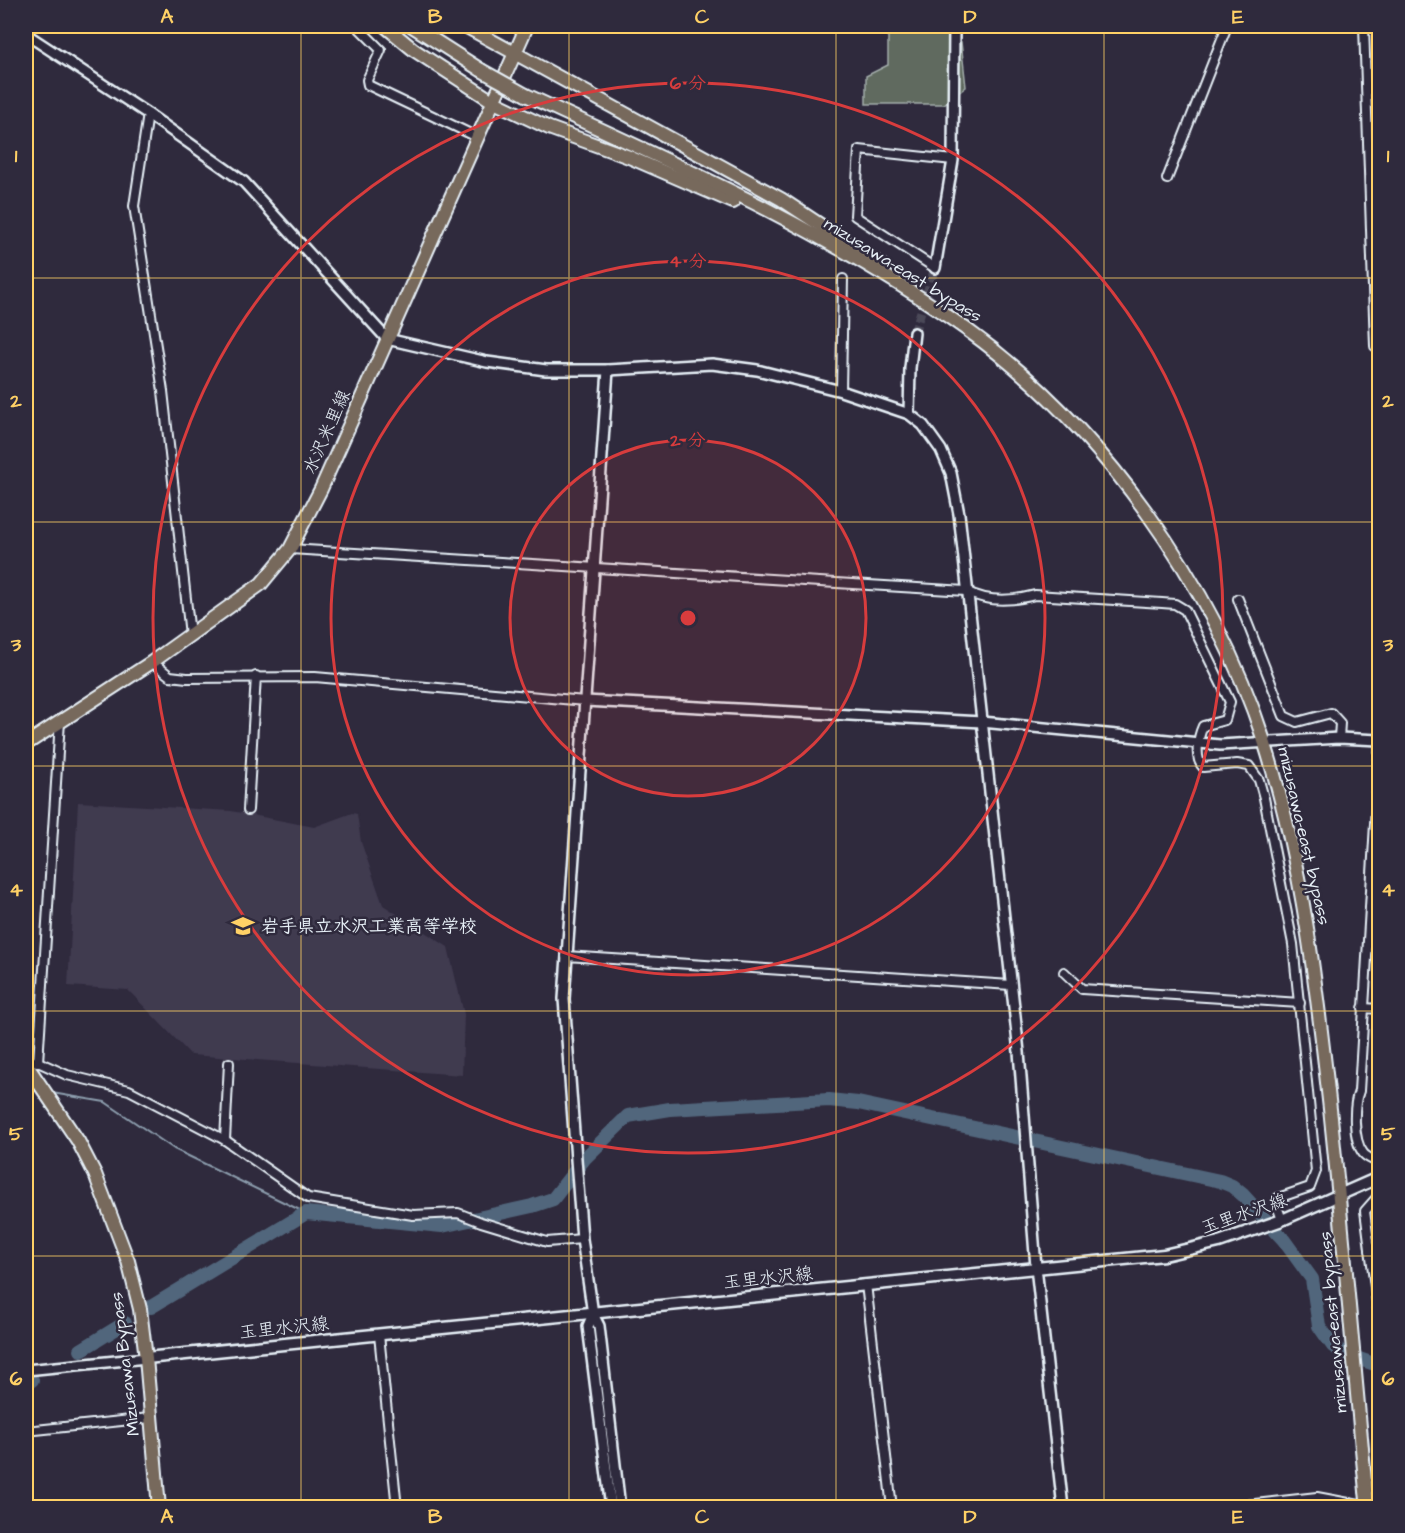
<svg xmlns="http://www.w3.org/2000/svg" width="1405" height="1533" font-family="'Architects Daughter','Klee One',sans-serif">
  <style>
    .built { fill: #403a50 }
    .green { fill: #606b5f; stroke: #a4aeac; stroke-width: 1.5 }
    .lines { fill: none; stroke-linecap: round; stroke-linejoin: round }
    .stream { stroke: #8d9eae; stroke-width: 2 }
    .river { stroke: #51667c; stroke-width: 14 }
    .tertiary-tunnel { stroke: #4b4859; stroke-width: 9; stroke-dasharray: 9 4.5; stroke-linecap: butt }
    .minor-casing { stroke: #e8f1f8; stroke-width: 12 }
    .tertiary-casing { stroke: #e8f1f8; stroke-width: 14 }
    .secondary-casing { stroke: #e8f1f8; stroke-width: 15 }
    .primary-casing { stroke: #e8f1f8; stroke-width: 16 }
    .trunk-casing { stroke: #e8f1f8; stroke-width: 16 }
    .minor { stroke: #2f2a3d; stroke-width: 8 }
    .tertiary { stroke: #2f2a3d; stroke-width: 9 }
    .secondary { stroke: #2f2a3d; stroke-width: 10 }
    .primary { stroke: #77695c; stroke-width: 12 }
    .trunk { stroke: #77695c; stroke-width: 12 }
    .trunk-bridge-casing { stroke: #e8f1f8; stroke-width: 16; stroke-linecap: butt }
    .trunk-bridge { stroke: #77695c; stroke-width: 12 }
    .grid { fill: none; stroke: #ffd166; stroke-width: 1.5; stroke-opacity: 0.55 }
    .ring { fill: none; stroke: #d83c3d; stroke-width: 3 }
    .labels { text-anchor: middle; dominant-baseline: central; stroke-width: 5; stroke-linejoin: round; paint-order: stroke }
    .street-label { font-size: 18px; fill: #e8f1f8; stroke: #2f2a3d }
    .poi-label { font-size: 18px; font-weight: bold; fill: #e8f1f8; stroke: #2f2a3d; text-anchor: start }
    .centre { fill: #d83c3d; stroke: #2f2a3d; stroke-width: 3 }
    .ring-label { font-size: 18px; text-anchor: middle; font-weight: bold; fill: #d83c3d; stroke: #2f2a3d; stroke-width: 5; stroke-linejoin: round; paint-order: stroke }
    .neatline { fill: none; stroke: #ffd166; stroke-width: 2 }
    .grid-label { font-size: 20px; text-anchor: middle; font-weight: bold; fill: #ffd166 }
  </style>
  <rect width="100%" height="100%" fill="#2f2a3d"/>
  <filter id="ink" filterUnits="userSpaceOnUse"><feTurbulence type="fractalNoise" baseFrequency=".0167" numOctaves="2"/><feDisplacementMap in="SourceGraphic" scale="12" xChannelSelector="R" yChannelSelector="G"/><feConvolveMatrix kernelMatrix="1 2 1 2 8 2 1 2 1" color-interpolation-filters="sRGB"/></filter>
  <g filter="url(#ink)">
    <path class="built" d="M78,802L231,811L314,827L352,813L357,814L361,842L383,905L448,947L464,1014L462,1075L191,1055L128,990L68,986Z"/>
    <path class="green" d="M888,26H940L961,42L966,87L944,104H866V76L888,65Z"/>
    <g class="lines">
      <g class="stream">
        <path d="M26,1091H38"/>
        <path d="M52,1093L105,1102L174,1149L306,1213"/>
      </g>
      <g class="river">
        <path d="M151,1307L306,1213L442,1226L532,1206L553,1199L585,1158L628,1116L670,1109L829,1100L858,1103L1220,1181L1232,1186L1243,1195L1283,1239L1312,1279L1319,1326L1333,1346L1345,1354L1380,1366"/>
        <path d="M81,1350L125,1323"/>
        <path d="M26,1384L32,1380"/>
      </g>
      <path class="tertiary-tunnel" d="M914,333L935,268"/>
      <g class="minor-casing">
        <g id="minor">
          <path d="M357,26L381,50L367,80L368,85L477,137"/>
          <path d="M1364,26L1375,346L1380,345"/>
          <path d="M148,114L134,206L163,391L190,635"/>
          <path d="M1167,179L1227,26"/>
          <path d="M935,268L855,216L859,150L953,160"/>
          <path d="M26,337V347"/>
          <path d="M841,391L843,279"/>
          <path d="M290,549L966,591C988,603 1013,601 1035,595L1162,603L1175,604L1185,610L1230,702L1225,720L1203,726C1198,737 1194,758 1203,767L1237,764L1249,766L1259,780L1264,798L1293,944L1316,1171L1310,1187L1278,1198L1277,1206L1282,1220"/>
          <path d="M1238,599L1284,716L1297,722L1331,713L1340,723L1339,738"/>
          <path d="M152,662L170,676L187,678L315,677L585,701"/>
          <path d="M1380,740L1359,1091C1353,1106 1353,1140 1363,1153C1366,1157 1371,1159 1375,1161L1380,1159"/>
          <path d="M248,810L256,676"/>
          <path d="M566,956L1011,985"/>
          <path d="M1064,972L1082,989L1300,1003"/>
          <path d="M1363,1008L1380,1009"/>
          <path d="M26,1060L38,1062L67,1075L129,1090L225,1140L308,1198L413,1215L458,1213L481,1222L547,1242L582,1239"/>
          <path d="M38,1062L60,721"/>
          <path d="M225,1140L229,1063"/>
          <path d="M1380,1194L1365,1211L1380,1325"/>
          <path d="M1370,1250L1380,1252"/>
          <path d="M866,1284L892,1508"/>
          <path d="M379,1335L397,1508"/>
          <path d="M26,1431L150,1418"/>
          <path d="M1219,1508L1317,1497L1370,1507"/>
        </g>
      </g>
      <g class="tertiary-casing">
        <g id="tertiary">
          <path d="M26,34L148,114L244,182L387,339L487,362L546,370H608L712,364L757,370L841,391L909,414L923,425L941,450L951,473L959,514L1019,1052L1036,1267L1063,1508"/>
          <path d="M935,268L953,160L954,26"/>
          <path d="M608,370L564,999L582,1239L593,1314L599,1326L620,1508"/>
          <path d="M909,414L910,368L914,333"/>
          <path d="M585,701L982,722L1220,745L1339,738L1379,740"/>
          <path d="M593,1314L588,1326L611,1508"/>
          <path d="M26,1370L146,1358"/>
        </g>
      </g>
      <g class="secondary-casing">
        <path id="secondary" d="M146,1358L1164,1255L1219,1242L1282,1220L1380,1177"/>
      </g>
      <g class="primary-casing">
        <path id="primary" d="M26,744L152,662L261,584L290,549L321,489L527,26"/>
      </g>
      <g class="trunk-casing">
        <g id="trunk">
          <path d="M385,26L414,50L494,102L549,128L629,157L733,202"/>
          <path d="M412,26L481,70"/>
          <path d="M465,26L781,199L884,267"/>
          <path d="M526,95C676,164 831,232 966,329C1101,426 1213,583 1264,741C1303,863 1317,991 1331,1118C1344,1242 1354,1366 1366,1491"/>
          <path d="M26,1064L78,1141L95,1174L128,1261L140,1309L146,1358L159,1508"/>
        </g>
      </g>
      <use href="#minor" class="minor"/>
      <use href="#tertiary" class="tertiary"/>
      <use href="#secondary" class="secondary"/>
      <use href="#primary" class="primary"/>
      <use href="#trunk" class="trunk"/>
      <g class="trunk-bridge-casing">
        <g id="trunk-bridge">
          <path d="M481,70L526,95"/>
          <path d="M1366,1491L1368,1508"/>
        </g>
      </g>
      <use href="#trunk-bridge" class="trunk-bridge"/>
    </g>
  </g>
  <path class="grid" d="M301,26V1508M569,26V1508M836,26V1508M1104,26V1508M26,278H1380M26,522H1380M26,766H1380M26,1011H1380M26,1256H1380"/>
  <circle cx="688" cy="618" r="178" fill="#d83c3d" fill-opacity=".12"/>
  <g class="ring">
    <circle cx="688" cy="618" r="178"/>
    <circle cx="688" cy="618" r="357"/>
    <circle cx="688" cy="618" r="535"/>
  </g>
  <defs>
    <g id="school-bare" transform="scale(1.8)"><path d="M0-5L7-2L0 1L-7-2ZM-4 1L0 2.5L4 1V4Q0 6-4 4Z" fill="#ffd166" stroke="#2f2a3d" stroke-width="2.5" paint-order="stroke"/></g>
  </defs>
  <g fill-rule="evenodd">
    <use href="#school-bare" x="243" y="926"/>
  </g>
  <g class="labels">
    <g class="street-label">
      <text transform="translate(903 270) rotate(32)">mizusawa-east bypass</text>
      <text transform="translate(327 432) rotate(-66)">水沢米里線</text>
      <text transform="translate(1304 836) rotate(77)">mizusawa-east bypass</text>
      <text transform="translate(1244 1214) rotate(-19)">玉里水沢線</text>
      <text transform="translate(768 1278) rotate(-6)">玉里水沢線</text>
      <text transform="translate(1333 1322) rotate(-95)">mizusawa-east bypass</text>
      <text transform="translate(284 1328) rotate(-6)">玉里水沢線</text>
      <text transform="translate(125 1364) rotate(-97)">Mizusawa Bypass</text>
    </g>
    <g class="poi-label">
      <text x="261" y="926">岩手県立水沢工業高等学校</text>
    </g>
  </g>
  <circle cx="688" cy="618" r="9" class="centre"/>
  <g class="ring-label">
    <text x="688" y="89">6 分</text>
    <text x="688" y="267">4 分</text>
    <text x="688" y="446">2 分</text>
  </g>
  <rect width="1405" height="1533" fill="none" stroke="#2f2a3d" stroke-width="66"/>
  <rect x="33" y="33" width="1339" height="1467" class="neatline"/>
  <g class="grid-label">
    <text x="167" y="23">A</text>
    <text x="435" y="23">B</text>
    <text x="702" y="23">C</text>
    <text x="970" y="23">D</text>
    <text x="1238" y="23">E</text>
    <text x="16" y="162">1</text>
    <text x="1388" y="162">1</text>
    <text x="16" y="407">2</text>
    <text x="1388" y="407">2</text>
    <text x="16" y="651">3</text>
    <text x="1388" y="651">3</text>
    <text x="16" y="896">4</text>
    <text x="1388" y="896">4</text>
    <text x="16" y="1140">5</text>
    <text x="1388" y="1140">5</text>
    <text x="16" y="1385">6</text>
    <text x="1388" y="1385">6</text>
    <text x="167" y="1523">A</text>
    <text x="435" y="1523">B</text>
    <text x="702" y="1523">C</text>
    <text x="970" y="1523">D</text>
    <text x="1238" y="1523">E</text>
  </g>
</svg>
